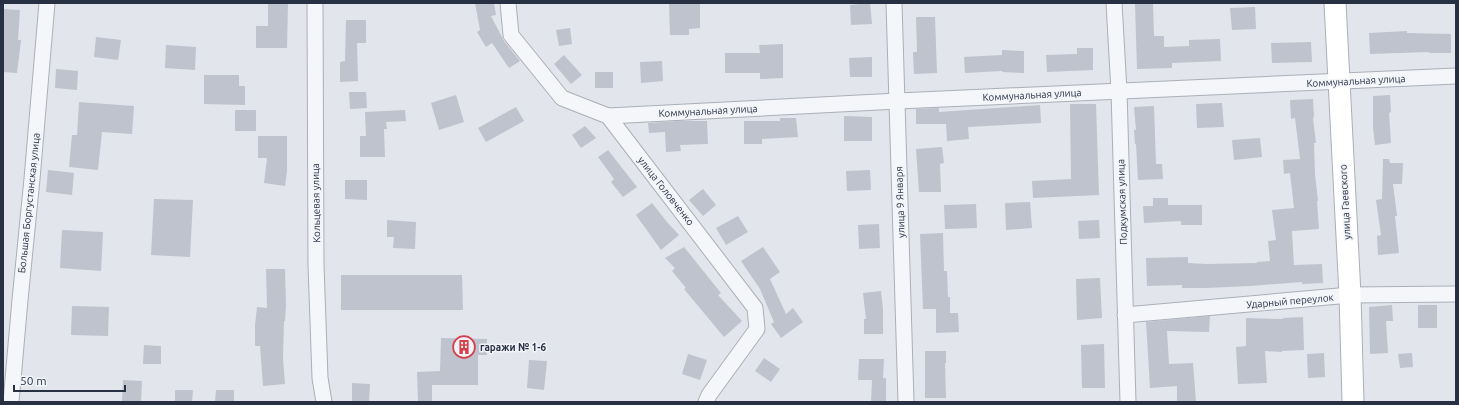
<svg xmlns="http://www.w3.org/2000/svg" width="1459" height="405" font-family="Ubuntu,sans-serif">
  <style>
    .building { fill: #bec3ce }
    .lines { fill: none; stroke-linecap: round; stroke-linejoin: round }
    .street-casing { stroke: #aaafb9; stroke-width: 17 }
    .secondary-casing { stroke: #aaafb9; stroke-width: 23 }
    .street { stroke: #f5f6f9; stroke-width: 15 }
    .secondary { stroke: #fff; stroke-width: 21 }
    .labels { text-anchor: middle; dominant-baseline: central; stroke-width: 3; stroke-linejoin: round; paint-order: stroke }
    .street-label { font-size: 10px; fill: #283044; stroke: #f1f4f8 }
    .poi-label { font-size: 10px; font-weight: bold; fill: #283044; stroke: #f1f4f8; text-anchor: start }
  </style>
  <rect width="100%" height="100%" fill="#e2e5eb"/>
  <g class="building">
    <path d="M268,3H288L287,48H256V26H268Z"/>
    <path d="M475,3H494L496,15L491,16L504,41L520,61L509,68L492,43L486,47L477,32L480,30Z"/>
    <path d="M669,3H700V28L689,29V35H670Z"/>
    <path d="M870,3L872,24L851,25L850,5Z"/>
    <path d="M1135,4H1153L1154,36H1164V47L1189,46V40L1220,39L1221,61L1172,63V68L1137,69Z"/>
    <path d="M1255,7L1256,29L1232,30L1230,8Z"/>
    <path d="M3,9L20,10L18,40H21L17,73L3,72Z"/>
    <path d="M916,17H935L937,73L914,74L913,52H917Z"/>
    <path d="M346,20H366V43H357L358,81L340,82V62L345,61Z"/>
    <path d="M570,28L572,44L559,46L556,30Z"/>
    <path d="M1407,31V33L1451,34V53H1429V52L1370,54L1369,33Z"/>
    <path d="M96,37L121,40L118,60L94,57Z"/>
    <path d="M1311,42L1312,62L1272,63L1271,43Z"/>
    <path d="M783,44V78L760,79V73H725V53H760L759,45Z"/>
    <path d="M166,45L196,47L195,70L165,68Z"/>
    <path d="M1077,48H1093V70L1047,72L1046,55L1077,54Z"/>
    <path d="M1002,50L1024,51V73L1002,72V71L965,73L964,57L1002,55Z"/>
    <path d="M564,55L582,75L571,84L554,64Z"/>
    <path d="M872,57V77H850L849,58Z"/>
    <path d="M662,61L663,81L641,83L640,62Z"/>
    <path d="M56,69L78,71L77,90L55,88Z"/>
    <rect x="595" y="72" width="18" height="16"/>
    <path d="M204,75H239V86H245V105L204,104Z"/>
    <path d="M349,92H366L367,108L350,109Z"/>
    <path d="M456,95L464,122L439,130L431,103Z"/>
    <path d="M1390,95L1391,112L1389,113L1391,143L1375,145L1373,127V96Z"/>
    <path d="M1313,99L1314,117L1313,118L1316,143H1314L1315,174L1318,201H1317L1319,229L1292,231L1294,265L1322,264L1323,283L1302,284V282L1250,286L1207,288H1182V285L1147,286L1146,258L1188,257V263L1207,264L1257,263V262L1270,261L1268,241L1276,240L1272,210L1294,208L1290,173L1284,174L1283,160L1300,159L1295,118L1291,119L1290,100Z"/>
    <path d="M79,102L134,106L132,134L102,132L98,170L69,167L72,135H77Z"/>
    <path d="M1222,103L1224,127L1197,128L1196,104Z"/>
    <path d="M1070,104H1096L1099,195L1033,198L1032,181L1071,179Z"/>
    <path d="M1040,105L1041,123L968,127L969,139L947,141L946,124H916V109L939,108V112Z"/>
    <path d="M1154,106L1156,164H1162L1163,179L1138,180L1136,144H1135L1134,130H1136L1134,107Z"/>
    <path d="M516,107L524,121L486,142L478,128Z"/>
    <rect x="235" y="110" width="21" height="21"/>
    <path d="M405,110L406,121L386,122L387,129H384L385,157H360V136H366L365,112Z"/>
    <path d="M844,116L872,117V141H844Z"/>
    <path d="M780,118H796L798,137L762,139V144H744V121H780Z"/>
    <path d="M679,121H707L708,144L680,145L681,151L666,152L665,132L649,133L648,123Z"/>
    <path d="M585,126L596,138L581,148L572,135Z"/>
    <path d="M258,136H287V171L285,186L264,183L267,158H258Z"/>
    <path d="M1260,138L1262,157L1234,160L1232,140Z"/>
    <path d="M942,147L944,163L940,164L941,192H919L916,149Z"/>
    <path d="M608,150L637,187L623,197L611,182L614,179L598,157Z"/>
    <path d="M1383,159H1389L1390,163H1403L1402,184H1393L1397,216H1395L1399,253L1378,255L1377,236L1381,235L1376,200L1382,199Z"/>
    <path d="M48,170L74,173L72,195L46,192Z"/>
    <path d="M870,170L871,190L847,191L846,171Z"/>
    <path d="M345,180H367V200L345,199Z"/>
    <path d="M703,189L716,205L703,216L689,200Z"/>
    <path d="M1153,198H1168V205H1202V225H1181V221L1144,223L1143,206H1153Z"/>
    <path d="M154,199L193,200L190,257L151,255Z"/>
    <path d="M1030,202L1032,228L1006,230L1005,203Z"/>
    <path d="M652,203L667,222L679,235L661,250L636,215Z"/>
    <path d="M976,204L977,228L945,229L944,205Z"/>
    <path d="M738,216L748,232L726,245L716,228Z"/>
    <path d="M387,220L416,222L415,249L393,248L394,237H387Z"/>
    <path d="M1099,220L1100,238L1079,239L1078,221Z"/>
    <path d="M879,224L880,248L859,249L858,225Z"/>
    <path d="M62,230L103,232L101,271L60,268Z"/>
    <path d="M943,233L944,271H947L948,297H950V313H958L959,332L936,333V309H923L920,234Z"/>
    <path d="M684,247L721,293L718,295L742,321L724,337L684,289L686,288L672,271L675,268L665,258Z"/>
    <path d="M763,247L780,272L770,279L786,314L793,308L803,322L781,338L771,324L774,322L760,289L741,261Z"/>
    <path d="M266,269H285L286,305L285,321H284L283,358L285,384L263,386L260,346H255V325L257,307L267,308Z"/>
    <path d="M341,275H462L463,310H341Z"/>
    <path d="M1100,278L1102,318L1077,320L1076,279Z"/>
    <path d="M881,291L883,309V334H864V319H866L863,293Z"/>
    <path d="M1392,305L1393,321H1386L1388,353L1370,354L1369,307Z"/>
    <rect x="1418" y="305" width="19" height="23"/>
    <path d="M72,306L109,307L108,336L71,335Z"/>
    <path d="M1210,316L1209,332L1167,331L1169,364L1193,363L1196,402H1177V386L1150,388L1146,322Z"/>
    <path d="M1303,317L1304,350L1282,351V352L1265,351L1267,383L1238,384L1236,347L1246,346V318L1283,319V318Z"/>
    <path d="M441,338L487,339V355H478V385H432V402H418L417,372L440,371Z"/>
    <path d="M1104,344L1105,388H1082L1081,345Z"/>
    <path d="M144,345L161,346V364H143Z"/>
    <path d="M925,351H946V363H945L946,398H925Z"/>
    <path d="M1324,353L1325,377L1308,378L1307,354Z"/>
    <path d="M1412,353L1413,367L1400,368L1398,354Z"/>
    <path d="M688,354L707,360L700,380L682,374Z"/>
    <path d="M764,358L780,369L771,382L755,371Z"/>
    <path d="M859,359H884L883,378H886V402H871L872,380H858Z"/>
    <path d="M529,360L547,361L544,390L527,388Z"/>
    <path d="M123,380L142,381L141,402H122Z"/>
    <path d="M352,383L370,384L369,402H352Z"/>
    <path d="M175,390H193L192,402H175Z"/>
    <path d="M216,390H234V402H215Z"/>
  </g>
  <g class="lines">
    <g class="street-casing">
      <g id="street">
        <path d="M315,3L316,265L320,378L324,402"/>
        <path d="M508,3L511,35L562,98L608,116L755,308L757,329L709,395L706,402"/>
        <path d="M894,3L906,402"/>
        <path d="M1114,3L1119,91L1128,402"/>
        <path d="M608,116L898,101L1456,76"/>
        <path d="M1125,315L1350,295L1456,294"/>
        <path d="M11,402L20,300L32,179L47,3"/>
      </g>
    </g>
    <g class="secondary-casing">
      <path id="secondary" d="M1335,3L1350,295L1353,402"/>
    </g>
    <use href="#street" class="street"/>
    <use href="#secondary" class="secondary"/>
  </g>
  <defs>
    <g id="building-ring" transform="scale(1.15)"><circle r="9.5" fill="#f1f4f8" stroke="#d7404b" stroke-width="1.5"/><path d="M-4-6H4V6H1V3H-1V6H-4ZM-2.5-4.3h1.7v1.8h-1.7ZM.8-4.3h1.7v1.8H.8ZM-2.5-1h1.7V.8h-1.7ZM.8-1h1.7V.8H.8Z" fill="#d7404b"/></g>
  </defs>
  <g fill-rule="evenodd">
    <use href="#building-ring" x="464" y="347"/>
  </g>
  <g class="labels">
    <g class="street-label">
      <text transform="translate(1356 81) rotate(-3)">Коммунальная улица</text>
      <text transform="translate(1032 95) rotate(-3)">Коммунальная улица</text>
      <text transform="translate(708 111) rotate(-3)">Коммунальная улица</text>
      <text transform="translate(666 191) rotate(52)">улица Головченко</text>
      <text transform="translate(900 202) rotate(-92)">улица 9 Января</text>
      <text transform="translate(1122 202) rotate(-92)">Подкумская улица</text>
      <text transform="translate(1345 202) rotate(-93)">улица Гаевского</text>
      <text transform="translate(29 203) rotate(-84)">Большая Боргустанская улица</text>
      <text transform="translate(316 203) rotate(-91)">Кольцевая улица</text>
      <text transform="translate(1290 301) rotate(-5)">Ударный переулок</text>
    </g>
    <g class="poi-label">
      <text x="480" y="347">гаражи № 1-6</text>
    </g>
  </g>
  <rect width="1459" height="405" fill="none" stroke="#283044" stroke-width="8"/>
  <path d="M14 385v6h111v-6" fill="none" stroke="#283044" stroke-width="2"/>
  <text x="20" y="385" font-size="12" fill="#283044" stroke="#f1f4f8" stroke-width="3" paint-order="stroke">50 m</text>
</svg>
